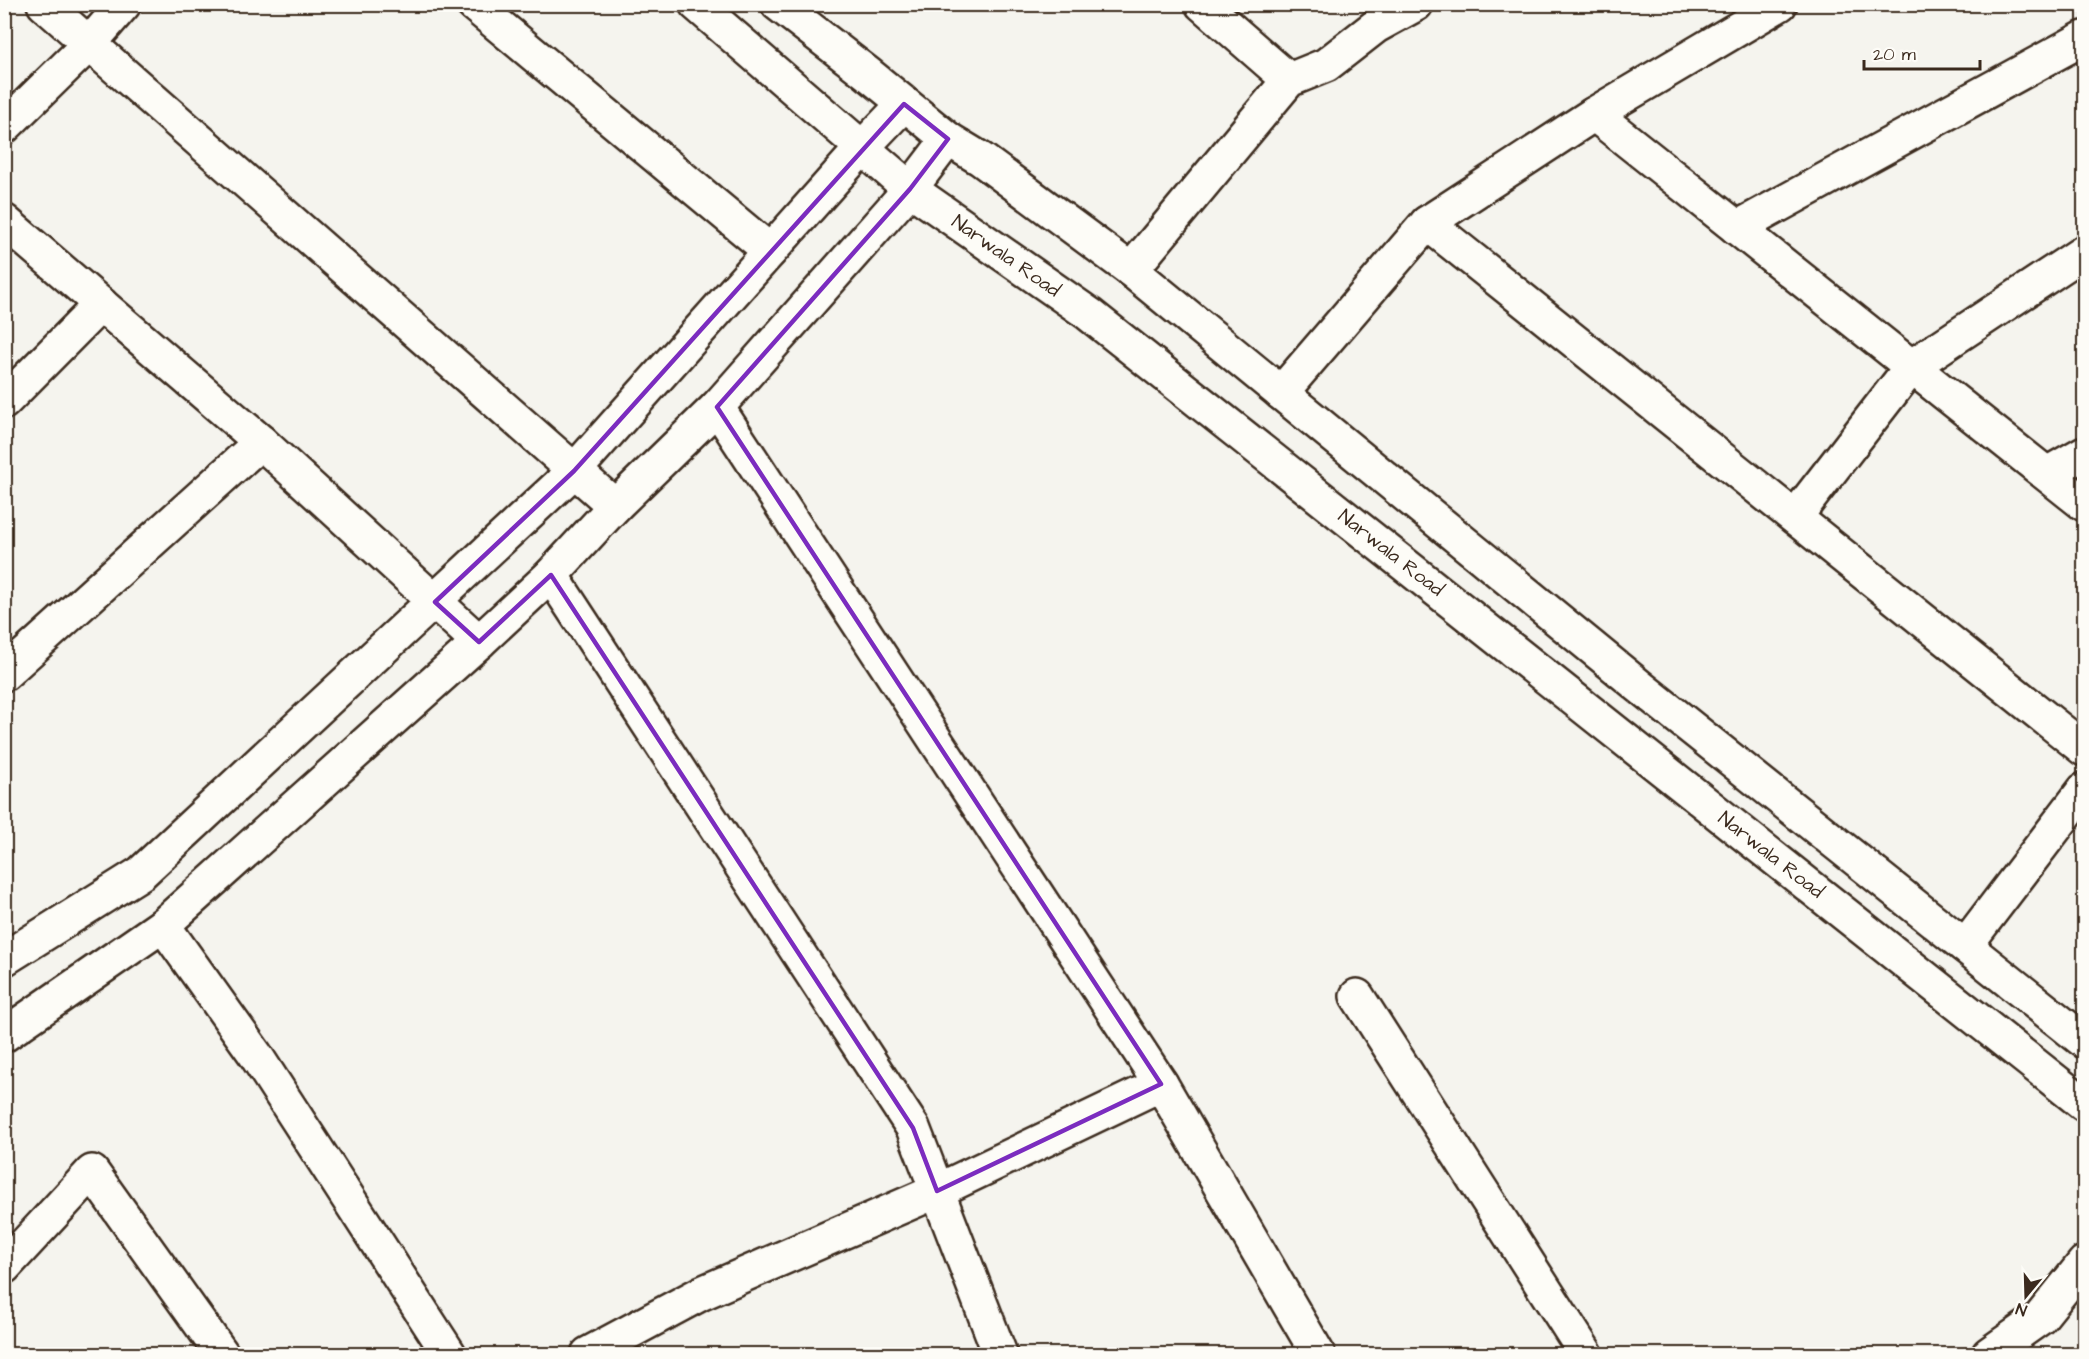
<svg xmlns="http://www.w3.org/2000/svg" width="2089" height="1359" font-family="'Architects Daughter',sans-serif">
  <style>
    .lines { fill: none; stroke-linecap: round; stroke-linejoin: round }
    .street-casing { stroke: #3b2a1e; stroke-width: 38 }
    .secondary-casing { stroke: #3b2a1e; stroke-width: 38 }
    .primary-casing { stroke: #3b2a1e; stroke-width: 38 }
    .street { stroke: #fdfcf7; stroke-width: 33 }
    .secondary { stroke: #fdfcf7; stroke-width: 33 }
    .primary { stroke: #fdfcf7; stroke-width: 33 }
    .marked { fill: none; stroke: #7b2cbf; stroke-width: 4.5; stroke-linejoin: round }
    .labels { text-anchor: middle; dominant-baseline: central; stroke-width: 4.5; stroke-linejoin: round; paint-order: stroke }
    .street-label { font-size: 20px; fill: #3b2a1e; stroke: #fdfcf7 }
  </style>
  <rect width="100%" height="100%" fill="#f5f4ee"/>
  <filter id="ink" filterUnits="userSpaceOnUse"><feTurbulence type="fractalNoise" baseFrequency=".0167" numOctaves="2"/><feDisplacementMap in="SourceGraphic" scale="12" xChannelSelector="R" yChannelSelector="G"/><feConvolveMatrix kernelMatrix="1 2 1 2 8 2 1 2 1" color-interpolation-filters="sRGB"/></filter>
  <g filter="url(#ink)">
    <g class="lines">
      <g class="street-casing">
        <g id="street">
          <path d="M44,4L615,506"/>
          <path d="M473,4L770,251"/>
          <path d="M1202,4L1289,80"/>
          <path d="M1780,4L1594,114L1427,223L2084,749"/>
          <path d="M1594,114L2084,504"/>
          <path d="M4,127L90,43L124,4"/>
          <path d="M4,221L261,442L479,642"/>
          <path d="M1737,228L2084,38"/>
          <path d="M1131,270L1289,80L1326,65L1376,26L1416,4"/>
          <path d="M1281,393L1427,223"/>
          <path d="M4,402L101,304"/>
          <path d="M717,407L1161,1084L1318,1354"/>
          <path d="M2047,474L2084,453"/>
          <path d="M1795,517L1912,366L2084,252"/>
          <path d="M551,575L913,1128L1000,1354"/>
          <path d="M4,674L261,442"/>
          <path d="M163,925L255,1054L449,1354"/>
          <path d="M1965,946L2084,790"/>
          <path d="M1357,996L1586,1354"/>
          <path d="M4,1267L92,1172L222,1354"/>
          <path d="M588,1354L702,1293L937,1191L1161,1084"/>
          <path d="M1989,1354L2040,1318L2084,1263"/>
        </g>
      </g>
      <g class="secondary-casing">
        <g id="secondary">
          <path d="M4,959L141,873L574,471L862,148L904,104"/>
          <path d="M4,1035L163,925L479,642L551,575L615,506L717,407L910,189L948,139"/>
        </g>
      </g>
      <g class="primary-casing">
        <g id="primary">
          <path d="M696,4L910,189L1089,314L2084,1104"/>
          <path d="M778,4L867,73L948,139L981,159L1131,270L1639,686L2084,1041"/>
        </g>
      </g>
      <use href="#street" class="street"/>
      <use href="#secondary" class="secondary"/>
      <use href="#primary" class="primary"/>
    </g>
  </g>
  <path class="marked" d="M904,104L948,139L910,189L717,407L1161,1084L937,1191L913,1128L551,575L479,642L435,602L574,471Z"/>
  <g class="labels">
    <g class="street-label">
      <text transform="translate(1006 256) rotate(35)">Narwala Road</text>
      <text transform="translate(1391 553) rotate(38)">Narwala Road</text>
      <text transform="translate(1771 855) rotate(38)">Narwala Road</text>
    </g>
  </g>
  <rect width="2089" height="1359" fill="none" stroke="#fdfcf7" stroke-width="24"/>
  <rect x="12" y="12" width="2065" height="1335" fill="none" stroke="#3b2a1e" stroke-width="2" filter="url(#ink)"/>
  <g transform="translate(2026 1296) rotate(199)" stroke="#fdfcf7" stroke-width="4.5" paint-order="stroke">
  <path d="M0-4.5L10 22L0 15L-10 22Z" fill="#3b2a1e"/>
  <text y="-9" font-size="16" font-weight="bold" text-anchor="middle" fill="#3b2a1e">N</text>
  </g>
  <path d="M1864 60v9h116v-9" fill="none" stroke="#3b2a1e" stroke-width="3"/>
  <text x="1873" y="60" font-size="18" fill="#3b2a1e" stroke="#fdfcf7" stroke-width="4.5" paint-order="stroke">20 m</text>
</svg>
